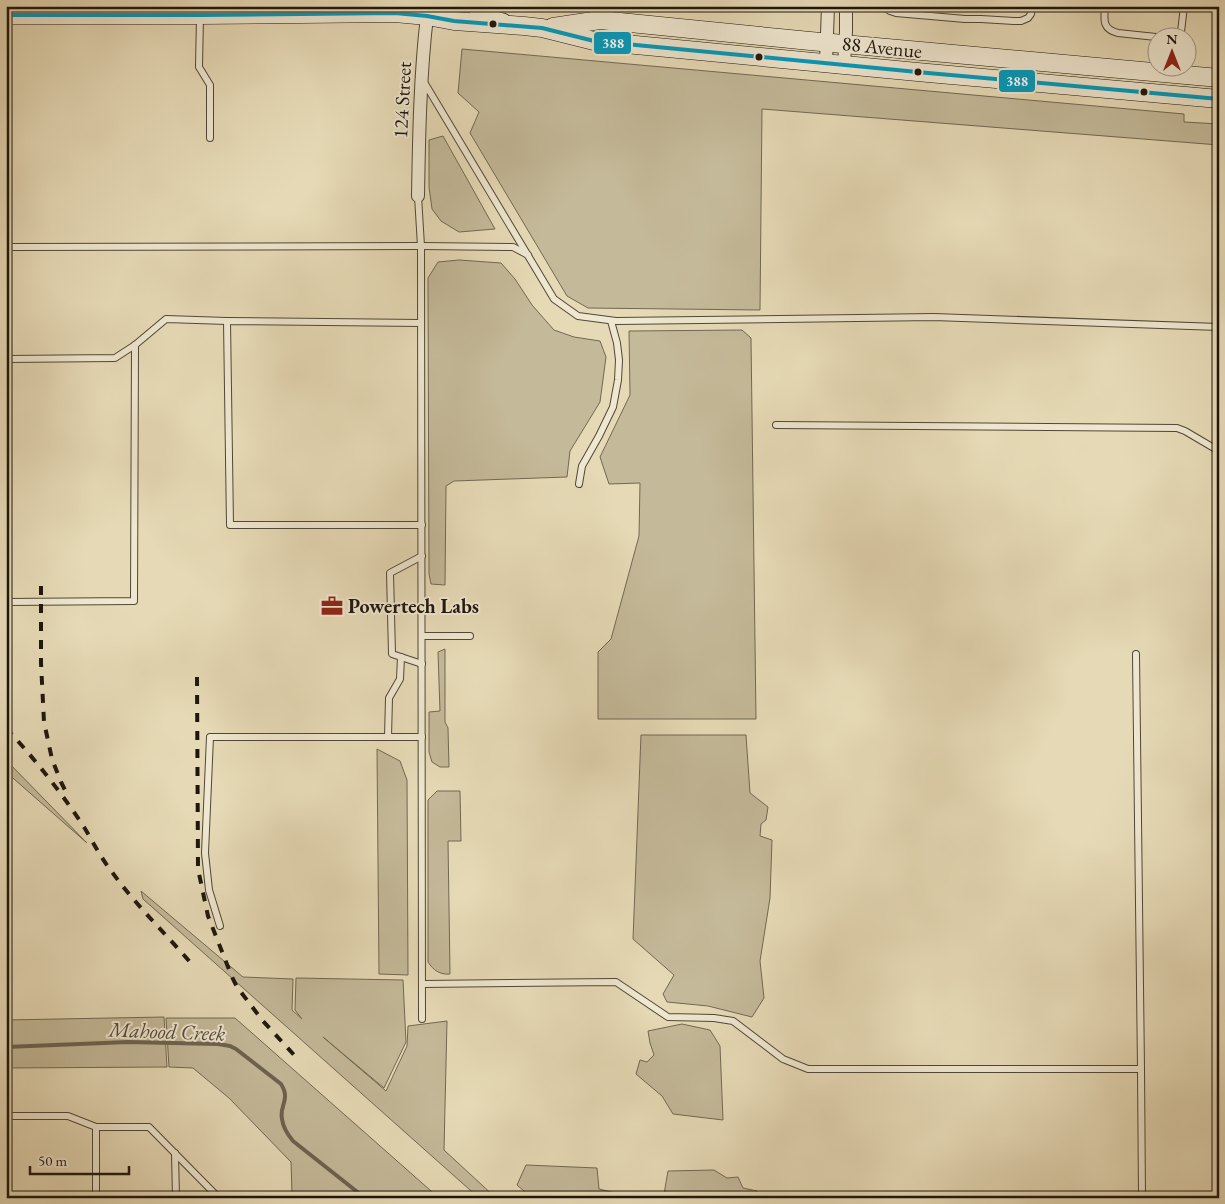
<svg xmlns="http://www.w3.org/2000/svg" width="1225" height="1204" font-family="'EB Garamond',serif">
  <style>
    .green { fill: #c4b999; stroke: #716853 }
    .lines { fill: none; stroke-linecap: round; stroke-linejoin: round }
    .stream { stroke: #6d6350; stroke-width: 4 }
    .service-casing { stroke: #504737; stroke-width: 8 }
    .minor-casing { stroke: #504737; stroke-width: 14 }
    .secondary-casing { stroke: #1e160d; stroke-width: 19 }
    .service { stroke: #efe7d0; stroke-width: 6 }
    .minor { stroke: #efe7d0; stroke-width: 12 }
    .secondary { stroke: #efe7d0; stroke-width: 18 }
    .rail { stroke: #1e160d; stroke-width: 4; stroke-dasharray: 9 9; stroke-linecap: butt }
    .bus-1-casing { stroke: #efe7d0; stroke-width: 8 }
    .bus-1 { stroke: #039abb; stroke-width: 4 }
    .bus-dot { fill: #1e160d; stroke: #efe7d0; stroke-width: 2 }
    .labels { text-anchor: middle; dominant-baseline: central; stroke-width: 4; stroke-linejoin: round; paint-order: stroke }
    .street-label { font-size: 20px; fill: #1e160d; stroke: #efe7d0 }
    .poi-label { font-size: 20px; font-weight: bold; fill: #1e160d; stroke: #efe7d0; text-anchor: start }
    .water-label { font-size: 21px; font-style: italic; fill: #534a3a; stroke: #efe7d0 }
    .line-badge { stroke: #efe7d0; stroke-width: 2 }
    .badge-label { font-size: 14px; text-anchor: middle; font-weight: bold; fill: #fff }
  </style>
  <rect width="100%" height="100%" fill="#e6dab6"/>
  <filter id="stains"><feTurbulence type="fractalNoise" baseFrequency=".004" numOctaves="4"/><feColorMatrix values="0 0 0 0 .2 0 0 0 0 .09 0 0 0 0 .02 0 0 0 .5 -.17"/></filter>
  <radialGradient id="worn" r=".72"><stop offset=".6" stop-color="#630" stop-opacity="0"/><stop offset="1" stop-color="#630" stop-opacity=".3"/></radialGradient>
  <g class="green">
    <path d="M462,49L1184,114V122L1219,124V145L762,109L760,310L588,308L567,296L470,133L479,112L458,93Z"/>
    <path d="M443,136L495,229L459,232L441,221L432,209L429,187V140Z"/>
    <path d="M459,260L501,263L515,279L532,305L554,330L574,337L600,341L606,357L600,402L570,451L567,477L454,481L446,486L445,585L431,584L429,574L428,278L438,262Z"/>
    <path d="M742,330L751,338L756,719H598V652L611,639L639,536L640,483L609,484L600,457L630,395L629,331Z"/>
    <path d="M445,649V722L448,728L449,767H440L432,762L429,752V712L440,711L438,652Z"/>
    <path d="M641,735H746L750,793L768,807L766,820L761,824L760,836L772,840L770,898L760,961L764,998L752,1017L708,1006L667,1002L663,994L674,975L633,939Z"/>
    <path d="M377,749L400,761L407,780L408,975L379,974Z"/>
    <path d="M6,760L87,843L6,772Z"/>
    <path d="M437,791H460L461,841H448L450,974C440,975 433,970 428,962V800Z"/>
    <path d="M141,891L243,977L293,979L292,1010L302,1019L295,1010L296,978L403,980L406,1042L384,1088L323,1037L386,1091L407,1046L408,1026L447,1021L444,1150L496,1198H479L143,899Z"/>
    <path d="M164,1017L167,1067L6,1068V1020Z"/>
    <path d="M166,1018H235L439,1198H301L292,1194L291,1162L229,1098L193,1068L169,1067Z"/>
    <path d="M682,1024L710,1030L720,1046L723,1120L673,1114L662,1096L636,1074L640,1060L647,1062L654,1055L650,1043L648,1031Z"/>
    <path d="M526,1165L597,1168L599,1189L624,1195L664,1194L668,1171L714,1170L727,1178L738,1177L743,1188L757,1191L760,1198H532L517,1185Z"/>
  </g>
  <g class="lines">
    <path class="stream" d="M6,1047L128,1042L218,1044L230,1046L236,1049L281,1084C291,1100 279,1105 282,1119C283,1127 288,1135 293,1141L365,1198"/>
    <g class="service-casing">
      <g id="service">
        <path d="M883,6L890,11L896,13L965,19H981L1014,21H1021L1028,18L1031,14L1032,6"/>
        <path d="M1105,6C1104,20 1102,29 1118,33L1156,37"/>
        <path d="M200,16L199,67L210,85V138"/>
        <path d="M1173,38L1178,36L1181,32L1184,6"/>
        <path d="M424,82L554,299L578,316L616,321L934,317L1219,327"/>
        <path d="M418,196L421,246L422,1019"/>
        <path d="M6,247L421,246L513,247L528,255"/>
        <path d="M421,323L227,321L230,525H422"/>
        <path d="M6,359L115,358L135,345L166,319L227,321"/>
        <path d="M776,425L1177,428L1185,431L1219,451"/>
        <path d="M579,484L582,466L599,436L613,407L618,380L619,360L617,343L611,321"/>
        <path d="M422,556L390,573L392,654L422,664"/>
        <path d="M6,602L134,601L135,345"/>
        <path d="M422,636H470"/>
        <path d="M388,737L389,698L400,679L401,657"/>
        <path d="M220,926L209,890L205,853L210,737H422"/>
        <path d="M422,984L616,982L668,1017L714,1018L733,1021L783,1059L808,1069H1141L1136,654"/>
        <path d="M1141,1069L1142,1198"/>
        <path d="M6,1116H68L96,1127"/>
        <path d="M175,1153L176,1198"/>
        <path d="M96,1198V1127H149L219,1198"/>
      </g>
    </g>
    <g class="minor-casing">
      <g id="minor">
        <path d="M472,6L476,11L504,20"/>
        <path d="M826,63L828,6"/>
        <path d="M844,65L846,31V6"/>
        <path d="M418,196C419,136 420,76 427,16L431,6"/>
      </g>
    </g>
    <g class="secondary-casing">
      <g id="secondary">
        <path d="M6,15H200L395,13L427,16L454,21L524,26L542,28L594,41L928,73L1219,99"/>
        <path d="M553,27L600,20L810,41L1219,78"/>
      </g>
    </g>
    <use href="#service" class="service"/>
    <use href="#minor" class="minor"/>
    <use href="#secondary" class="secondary"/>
    <g class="rail">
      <path d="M41,586V663L44,722L52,759L61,782L68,796"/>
      <path d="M197,677L198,869L208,916L232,977L237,987L263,1021L295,1056"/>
      <path d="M6,728C34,758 61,792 84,827C93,842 101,858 112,872C135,904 164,932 190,962"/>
    </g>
    <g class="bus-1-casing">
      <path id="bus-1" d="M6,15H200L395,13L427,16L454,21L542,28L594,41L928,73L1219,99"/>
    </g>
    <use href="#bus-1" class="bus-1"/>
  </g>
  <defs>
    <g id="office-bare" transform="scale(1.725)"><path d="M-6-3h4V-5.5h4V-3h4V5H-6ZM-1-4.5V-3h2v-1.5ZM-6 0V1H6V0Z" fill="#8f2418" stroke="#efe7d0" stroke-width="2.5" paint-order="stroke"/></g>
  </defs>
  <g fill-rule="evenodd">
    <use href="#office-bare" x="332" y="606"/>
  </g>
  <g class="bus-dot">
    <circle cx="493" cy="24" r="4.5"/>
    <circle cx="759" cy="57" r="4.5"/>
    <circle cx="918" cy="72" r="4.5"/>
    <circle cx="1144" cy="92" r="4.5"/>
  </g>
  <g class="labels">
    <g class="street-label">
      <text transform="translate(882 47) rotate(6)">88 Avenue</text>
      <text transform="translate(402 100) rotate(-87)">124 Street</text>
    </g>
    <g class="poi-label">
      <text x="348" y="606">Powertech Labs</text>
    </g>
    <g class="water-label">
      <text transform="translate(167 1031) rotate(2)">Mahood Creek</text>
    </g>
  </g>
  <g class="line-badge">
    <rect x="593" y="31" width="39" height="24" rx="5" fill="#039abb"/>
    <rect x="998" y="69" width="38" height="24" rx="5" fill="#039abb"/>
  </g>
  <g class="badge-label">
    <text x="613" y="48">388</text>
    <text x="1017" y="86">388</text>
  </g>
  <rect width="1225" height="1204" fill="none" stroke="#e6dab6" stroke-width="25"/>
  <rect x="8" y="8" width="1210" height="1189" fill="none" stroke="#1e160d" stroke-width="2.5"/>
  <rect x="12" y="12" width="1200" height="1179" fill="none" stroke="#1e160d"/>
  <g transform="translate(1172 52)"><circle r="24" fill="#efe7d0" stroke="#9b9382"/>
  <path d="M0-4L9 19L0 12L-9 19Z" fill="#8f2418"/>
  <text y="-8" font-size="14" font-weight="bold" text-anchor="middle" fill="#1e160d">N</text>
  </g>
  <path d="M30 1166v8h99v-8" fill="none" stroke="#1e160d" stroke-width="2.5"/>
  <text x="38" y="1166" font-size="15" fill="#1e160d" stroke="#efe7d0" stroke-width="4" paint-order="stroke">50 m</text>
  <rect width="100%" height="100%" filter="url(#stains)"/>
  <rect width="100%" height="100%" fill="url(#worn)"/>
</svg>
